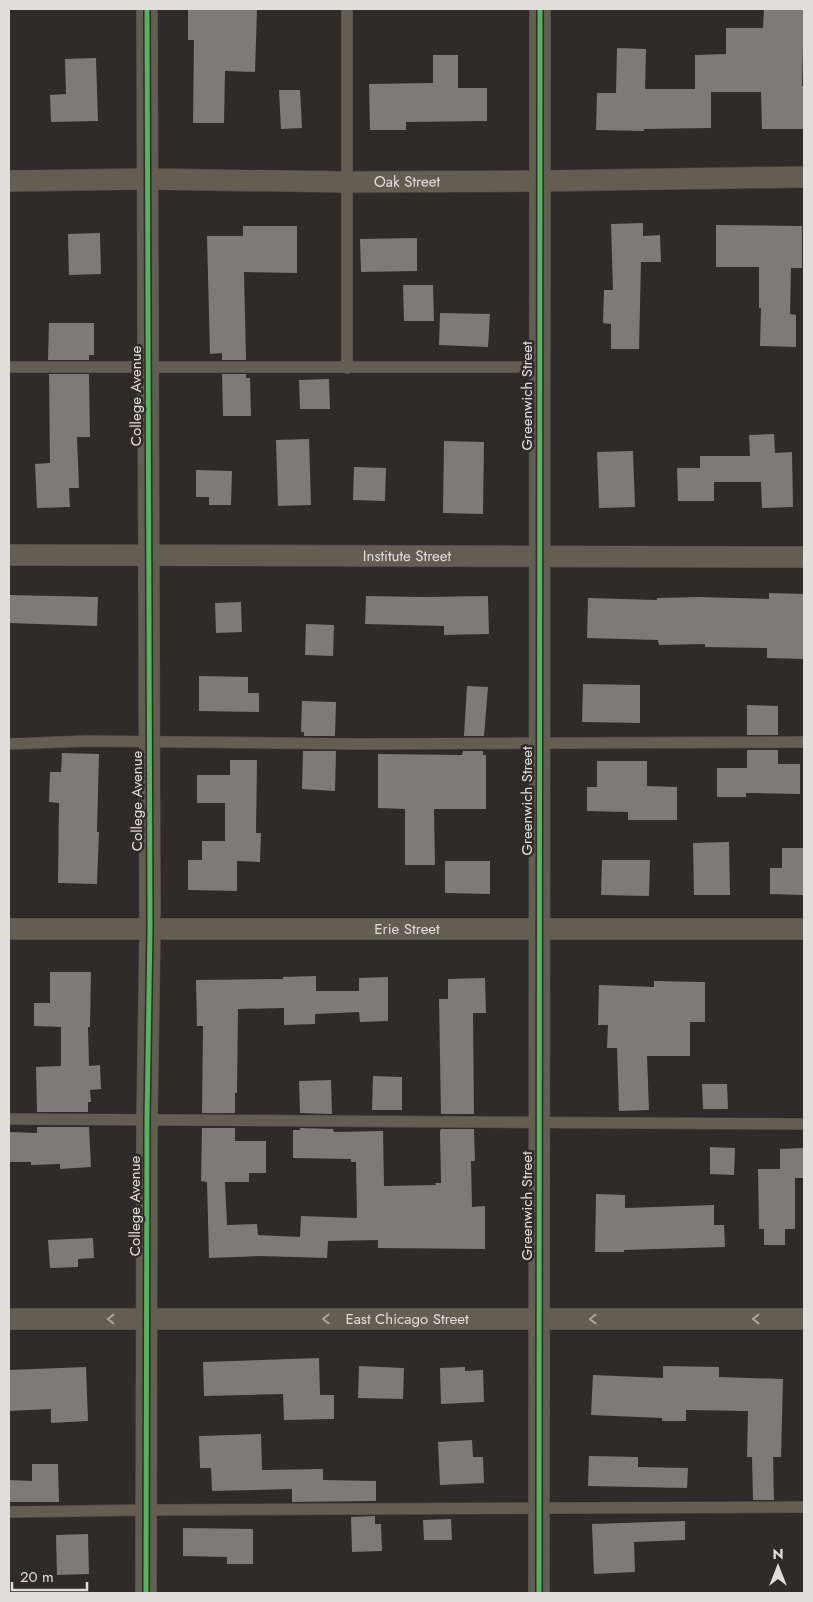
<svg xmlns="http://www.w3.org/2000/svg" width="813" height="1602" font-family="Jost,sans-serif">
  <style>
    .building { fill: #7d7a79 }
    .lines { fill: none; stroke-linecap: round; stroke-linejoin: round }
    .service-casing { stroke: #4a4747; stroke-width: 12 }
    .minor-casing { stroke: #4a4747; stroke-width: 22 }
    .service { stroke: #635e52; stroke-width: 11 }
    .minor { stroke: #635e52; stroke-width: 21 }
    .cycleway-casing { stroke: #302a28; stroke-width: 8 }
    .cycleway { stroke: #56b35d; stroke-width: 5 }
    .oneway { stroke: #a8a49d }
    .labels { text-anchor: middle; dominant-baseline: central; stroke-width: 5; stroke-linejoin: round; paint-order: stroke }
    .street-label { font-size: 15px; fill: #e0dddb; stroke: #302a28 }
  </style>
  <rect width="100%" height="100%" fill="#2e2b2a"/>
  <g class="building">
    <path d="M188,9H257L255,72L225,71L224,123H193L194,40H188Z"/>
    <path d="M764,9H804L802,86H804V129H762L761,92H711V128L644,129V131L596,130L597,93H616L617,48L646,49L645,89H695V55L726,54V28H763Z"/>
    <path d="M433,55H458V88H487V121L406,122V130H370L369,84L433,83Z"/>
    <path d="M96,58L98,121L51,122L50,95L66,94L65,59Z"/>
    <path d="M279,90H300L302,128L281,129Z"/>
    <path d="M643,223V236L660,235L661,262H641L639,349H611V324L603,323L604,290H613L611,224Z"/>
    <path d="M716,225L802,226V268H791L790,314L796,315V347L760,346L761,308H759V267H716Z"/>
    <path d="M243,226H297V273L244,272L246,360H222V353L210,354L207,236H243Z"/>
    <path d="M100,233L101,274L69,275L68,234Z"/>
    <path d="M417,238V271L361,272L360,239Z"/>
    <path d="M403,285H433L434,321H404Z"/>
    <path d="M440,313L490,314L488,347L439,345Z"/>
    <path d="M49,323H94V355H89V360H48Z"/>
    <path d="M49,374H89L90,437H77L79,488H69L70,507L37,508L35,464L50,463Z"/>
    <path d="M222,374H246V378H250L251,416H223Z"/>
    <path d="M329,379L330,409H300L299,380Z"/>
    <path d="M774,434L775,453L792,452L793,507L762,508L761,482H714V501H678L677,468H700V456H750L749,435Z"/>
    <path d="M309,439L311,505L278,506L276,440Z"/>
    <path d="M444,441L484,442L483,514L443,513Z"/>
    <path d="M633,451L635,507L599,508L597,452Z"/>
    <path d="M354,467L386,468L385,501L353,500Z"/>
    <path d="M196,470L232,471L231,505H209V497H196Z"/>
    <path d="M769,593L804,594V659L767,658V648L705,647V644L659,645L658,640L587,638L588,598L657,600V598L699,597L769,599Z"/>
    <path d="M9,595L98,597L97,626L9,623Z"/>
    <path d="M366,596L424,597L488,596L489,634L444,635V626L365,624Z"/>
    <path d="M241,602L242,632L216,633L215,603Z"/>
    <path d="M306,624L334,625L333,656L305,655Z"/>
    <path d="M199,676L248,677V693H259V712L199,711Z"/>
    <path d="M583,684L640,685V723L582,722Z"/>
    <path d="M467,686L488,687L484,736H464Z"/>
    <path d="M302,701L336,702L335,736H304V732H301Z"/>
    <path d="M747,705L778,706V735H747Z"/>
    <path d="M747,750H778V764H800V794L746,793V797H717V768H747Z"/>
    <path d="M303,751H336L335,791L302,789Z"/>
    <path d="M463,751H483V755H486V809H434L435,865H405V809L378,808V754L462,755Z"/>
    <path d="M62,753L99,754L97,832H99L97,884L58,883L59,803L49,802L50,772H61Z"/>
    <path d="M230,760H257L256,833H261L260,862L237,861V891L188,890V860H202V841H225V803H197V775H230Z"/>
    <path d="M597,761H647V786L677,787V820H628V812L587,811V787H597Z"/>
    <path d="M729,842L730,895H694L693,843Z"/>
    <path d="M782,848H804V895L770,894V868H782Z"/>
    <path d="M602,860H650L649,896L601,895Z"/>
    <path d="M445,861H490V894L445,893Z"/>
    <path d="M50,972H91L90,1027H88L89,1066L100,1065L101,1089L90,1090L91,1102H88V1112H37L36,1067L61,1066V1027L34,1026V1003H50Z"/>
    <path d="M316,976V991H359V978L388,977V1021L360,1022L359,1012L315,1014V1024L284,1025V1008L238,1009L237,1093H235V1113H202L203,1026H197L196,980L283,979V977Z"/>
    <path d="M485,978L486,1013H473L474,1114H441L439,999H448V979Z"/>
    <path d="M654,981L705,982V1022H690V1056H647L649,1110L619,1111L617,1048H607L608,1025H598L599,985L654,987Z"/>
    <path d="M373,1076L402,1077V1110H372Z"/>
    <path d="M331,1080L332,1114L300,1113L299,1081Z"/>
    <path d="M702,1084H727L728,1109H703Z"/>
    <path d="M37,1127H89L91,1167L60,1169V1164L31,1165V1162H9V1132L37,1133Z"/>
    <path d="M202,1128H235V1141H266V1173H249V1182H225L227,1225L257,1224L258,1235L300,1237L301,1216L357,1218L356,1162H351V1159L293,1158V1130H300V1128L333,1129L334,1132L383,1131L384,1186L436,1185L435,1183H441L440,1131L441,1129H474L475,1161H471L472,1207L485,1206V1249L378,1248V1240L328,1241L327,1258L260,1256L209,1258L207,1182L201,1181Z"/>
    <path d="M710,1147L735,1148L734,1175L710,1174Z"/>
    <path d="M804,1148V1178H795V1229H785V1245H764V1229H759L758,1169H780V1149Z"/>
    <path d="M596,1194L625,1195V1208L714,1205V1225H724L725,1247L624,1250V1252H595Z"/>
    <path d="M93,1238L94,1258L78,1259V1267L50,1268L48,1240Z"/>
    <path d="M319,1358L320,1395H334V1419L284,1420L283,1394L204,1396L203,1362Z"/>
    <path d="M359,1366L404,1368L403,1399L358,1398Z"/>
    <path d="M663,1366L719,1367V1377L783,1379L781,1457H773L774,1500H753L752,1457H747L748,1411L686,1410V1421H662V1418L591,1415L593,1375L663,1378Z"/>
    <path d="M86,1367L88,1421L51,1423V1409L9,1411V1370Z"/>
    <path d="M465,1367V1371L483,1370L484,1402L441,1404L440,1368Z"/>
    <path d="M261,1434L262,1470L323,1469V1480L376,1481V1501L292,1502V1489L212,1491L211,1468H200L199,1436Z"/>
    <path d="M472,1440L473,1457H483L484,1483L440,1485L438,1442Z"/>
    <path d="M589,1456L638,1457V1467L688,1468L687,1488L588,1486Z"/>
    <path d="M32,1464H58L59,1502H9V1480L32,1481Z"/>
    <path d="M375,1516V1524H381L382,1551L352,1552L351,1517Z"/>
    <path d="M451,1519L452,1540H424L423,1520Z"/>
    <path d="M685,1521V1540L634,1542L635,1572L594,1574L592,1524Z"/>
    <path d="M183,1528L253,1529V1564H227V1557L183,1556Z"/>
    <path d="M88,1534L89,1574L57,1575L56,1535Z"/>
  </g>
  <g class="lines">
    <g class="service-casing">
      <g id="service">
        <path d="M9,367H540"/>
        <path d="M347,368V9"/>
        <path d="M9,744L87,741L358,744L804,742"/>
        <path d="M9,1119L804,1124"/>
        <path d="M9,1512L146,1510L804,1507"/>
      </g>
    </g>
    <g class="minor-casing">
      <g id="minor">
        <path id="s1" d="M9,181L147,179L347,182L540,181L804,177"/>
        <path id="s2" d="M9,555L804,557"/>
        <path id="s3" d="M9,929H804"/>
        <path id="s4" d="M9,1319H804"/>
        <path d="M146,1593L147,1119L150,929L147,9"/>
        <path d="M539,1593L540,9"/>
      </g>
    </g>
    <use href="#service" class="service"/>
    <use href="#minor" class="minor"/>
    <g class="cycleway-casing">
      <g id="cycleway">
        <path d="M146,1593L147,1119L150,929L147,9"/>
        <path d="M539,1593L540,9"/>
      </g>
    </g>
    <use href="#cycleway" class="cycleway"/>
  </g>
  <defs><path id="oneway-chevron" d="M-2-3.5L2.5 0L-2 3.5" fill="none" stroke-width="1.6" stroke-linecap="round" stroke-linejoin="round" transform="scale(1.25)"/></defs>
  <g class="oneway">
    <use href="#oneway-chevron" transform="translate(111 1319) rotate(180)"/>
    <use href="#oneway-chevron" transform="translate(326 1319) rotate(180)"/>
    <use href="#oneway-chevron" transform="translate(593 1319) rotate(180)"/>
    <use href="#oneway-chevron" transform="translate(756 1319) rotate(180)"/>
  </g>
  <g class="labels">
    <g class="street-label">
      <text stroke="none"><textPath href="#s1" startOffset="398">Oak Street</textPath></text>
      <text transform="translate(136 396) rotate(-90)">College Avenue</text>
      <text transform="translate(527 396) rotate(-90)">Greenwich Street</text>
      <text stroke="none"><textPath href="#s2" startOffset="398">Institute Street</textPath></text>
      <text transform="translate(137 801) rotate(-90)">College Avenue</text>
      <text transform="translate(527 801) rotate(-90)">Greenwich Street</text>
      <text stroke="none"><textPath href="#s3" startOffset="398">Erie Street</textPath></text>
      <text transform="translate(135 1206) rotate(-90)">College Avenue</text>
      <text transform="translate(527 1206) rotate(-90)">Greenwich Street</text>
      <text stroke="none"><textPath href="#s4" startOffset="398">East Chicago Street</textPath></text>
    </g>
  </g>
  <rect width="813" height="1602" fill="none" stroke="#e0dddb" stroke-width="20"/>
  <g transform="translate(778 1567)" stroke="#302a28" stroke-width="4" paint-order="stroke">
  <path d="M0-4L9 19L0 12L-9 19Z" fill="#e0dddb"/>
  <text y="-8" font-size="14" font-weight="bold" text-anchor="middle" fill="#e0dddb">N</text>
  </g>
  <path d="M12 1582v8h75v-8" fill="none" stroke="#e0dddb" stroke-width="2.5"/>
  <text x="20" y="1582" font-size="15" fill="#e0dddb" stroke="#302a28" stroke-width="4" paint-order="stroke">20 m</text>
</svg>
